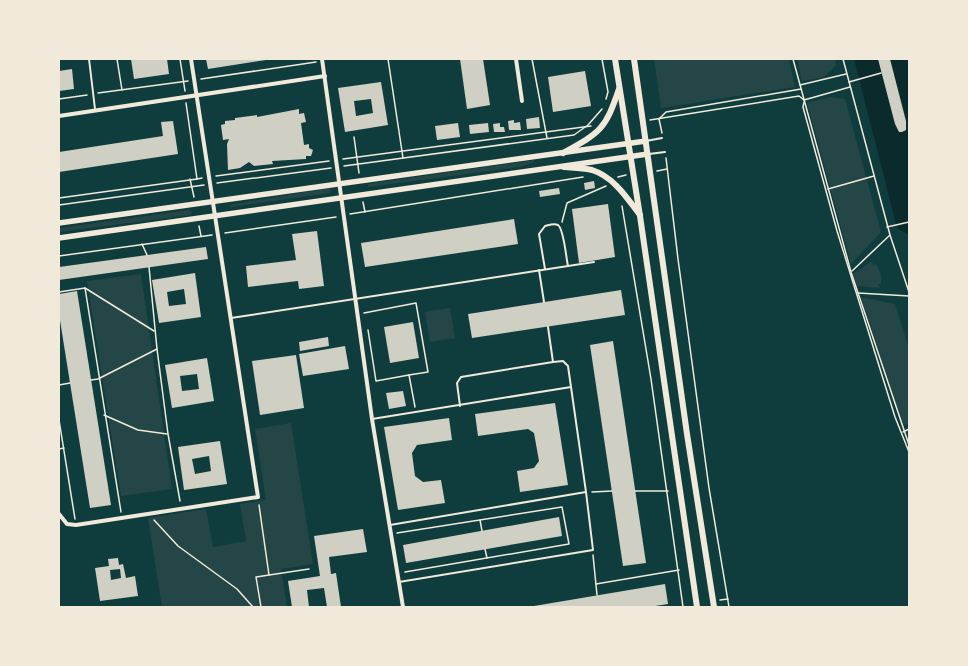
<svg xmlns="http://www.w3.org/2000/svg" width="968" height="666" font-family="Rubik,sans-serif">
  <style>
    .green { fill: #244646 }
    .water { fill: #0a2a2b }
    .building { fill: #cfcfc3; fill-rule: evenodd }
    .lines { fill: none; stroke-linecap: round; stroke-linejoin: round }
    .path { stroke: #f1e9da; stroke-width: 1.5 }
    .service { stroke: #f1e9da; stroke-width: 2 }
    .minor { stroke: #f1e9da; stroke-width: 4 }
    .tertiary { stroke: #f1e9da; stroke-width: 5.5 }
    .secondary { stroke: #f1e9da; stroke-width: 6 }
  </style>
  <rect width="100%" height="100%" fill="#0f3d3e"/>
  <g class="green">
    <path d="M654,59H789L795,87L661,108Z"/>
    <path d="M797,59H835L836,65L824,77L802,81Z"/>
    <path d="M830,97L845,99L881,232L851,264L807,103Z"/>
    <path d="M535,160L532,163L520,167L369,187L368,186V184Z"/>
    <path d="M328,188L331,190L329,193L231,207L229,205Z"/>
    <path d="M189,210L192,212L190,215L59,232V228Z"/>
    <path d="M872,261L873,265L876,264L881,274V284H878L880,288L857,286L853,274Z"/>
    <path d="M141,274L172,489L121,496L87,281Z"/>
    <path d="M861,297L895,304L909,349V424L903,425Z"/>
    <path d="M450,308L455,338L430,342L425,312Z"/>
    <path d="M291,423L313,564L281,569L287,607H162L148,518L206,509L213,547L246,541L240,504L266,500L255,429Z"/>
  </g>
  <path class="water" d="M854,59H909V235L897,228Z"/>
  <g class="building">
    <path d="M131,59H167L169,74L134,79Z"/>
    <path d="M206,59H265L266,60L208,69Z"/>
    <path d="M460,59H483L490,105L467,109Z"/>
    <path d="M878,59H890L906,121V130L902,132H899L895,124Z"/>
    <path d="M72,69L74,89L59,91V71Z"/>
    <path d="M585,71L591,106L553,112L548,77Z"/>
    <path d="M381,82L388,125L345,132L338,88ZM371,99L373,113L356,116L354,101Z"/>
    <path d="M299,109V114L304,113L306,122L301,123L304,145L309,144V148L313,150L311,156H306V159L272,161L273,164L254,166L249,162L240,168L228,170L227,144L229,139L223,140L221,125L225,124V121L235,120V118L257,115V117Z"/>
    <path d="M539,117L540,128L527,129L526,119Z"/>
    <path d="M514,120V123L520,122L521,130H509L508,121Z"/>
    <path d="M173,121L178,154L59,172V152L163,136L161,122Z"/>
    <path d="M458,123L460,137L437,140L435,126Z"/>
    <path d="M488,123L489,132L470,134L469,125Z"/>
    <path d="M500,123V127H504L505,132H494L493,124Z"/>
    <path d="M594,181L595,188L585,190L584,183Z"/>
    <path d="M559,188L560,194L540,197L539,191Z"/>
    <path d="M608,204L615,257L579,263L572,209Z"/>
    <path d="M514,219L518,244L365,267L361,243Z"/>
    <path d="M317,231L324,286L299,289L298,281L248,287L246,266L296,260L292,234Z"/>
    <path d="M206,247L208,259L59,280V267Z"/>
    <path d="M195,273L201,317L159,323L152,280ZM184,289L186,304L169,306L167,292Z"/>
    <path d="M621,290L625,315L472,338L468,314Z"/>
    <path d="M77,291L111,505L90,508L59,314V294Z"/>
    <path d="M413,322L419,358L390,363L384,327Z"/>
    <path d="M328,337L329,346L300,351L299,342Z"/>
    <path d="M613,341L646,563L623,566L590,345Z"/>
    <path d="M345,346L349,369L303,376L299,354Z"/>
    <path d="M296,355L304,408L260,415L252,361Z"/>
    <path d="M207,358L214,401L172,408L165,365ZM197,374L199,389L182,391L180,376Z"/>
    <path d="M403,391L406,406L389,409L386,393Z"/>
    <path d="M555,403L568,485L520,492L517,471L534,468L539,461L534,433L528,429L478,436L475,414Z"/>
    <path d="M449,418L452,440L417,445L412,453L415,476L423,482L441,480L445,503L398,510L384,427Z"/>
    <path d="M220,441L227,484L184,490L178,447ZM209,456L211,471L195,474L192,459Z"/>
    <path d="M559,517L562,536L406,563L403,545Z"/>
    <path d="M363,529L367,552L329,557L331,574L336,573L341,607H327L324,588L307,590L309,607H292L288,581L320,576L314,536Z"/>
    <path d="M118,558L119,565L123,564L126,578L135,576L138,596L100,601L95,568L109,566L108,559ZM120,569L121,578L111,580L110,570Z"/>
    <path d="M665,584L668,604L649,607H528Z"/>
  </g>
  <g class="lines">
    <g class="path">
      <path d="M117,59L122,90"/>
      <path d="M180,59L185,91"/>
      <path d="M388,59L403,158"/>
      <path d="M532,59L547,138"/>
      <path d="M602,59L608,92L606,99"/>
      <path d="M793,59L851,272L909,445"/>
      <path d="M843,59L890,235L909,292"/>
      <path d="M201,79L316,62"/>
      <path d="M849,82L881,73"/>
      <path d="M800,85L846,74"/>
      <path d="M98,93L188,81"/>
      <path d="M59,99L87,95"/>
      <path d="M804,100L850,87"/>
      <path d="M804,102L803,107L837,231L895,417L909,452"/>
      <path d="M186,103L197,179L202,178"/>
      <path d="M659,119L662,133"/>
      <path d="M659,119L666,112L801,89"/>
      <path d="M650,120L799,96L804,100"/>
      <path d="M354,137L359,173"/>
      <path d="M666,158L678,259L709,488L729,607"/>
      <path d="M343,159L591,126"/>
      <path d="M344,166L574,135L588,125L602,109"/>
      <path d="M657,171L667,169"/>
      <path d="M216,176L329,161"/>
      <path d="M618,177L626,175"/>
      <path d="M190,179L194,197"/>
      <path d="M217,183L331,168"/>
      <path d="M828,189L874,176"/>
      <path d="M59,198L197,179"/>
      <path d="M363,202L365,212"/>
      <path d="M59,205L204,185"/>
      <path d="M622,206L651,379L683,607"/>
      <path d="M350,214L583,177"/>
      <path d="M562,222L567,203L606,186"/>
      <path d="M199,226L201,236"/>
      <path d="M887,227L909,222"/>
      <path d="M225,233L336,217"/>
      <path d="M142,244L147,255"/>
      <path d="M59,256L212,235"/>
      <path d="M852,271L890,235"/>
      <path d="M85,288L154,331"/>
      <path d="M59,292L85,288L121,512"/>
      <path d="M858,293L909,296"/>
      <path d="M364,313L416,303L428,372L409,375"/>
      <path d="M368,330L376,381L409,375L415,407"/>
      <path d="M157,349L168,434L180,501"/>
      <path d="M91,380L98,379L157,349L149,267"/>
      <path d="M59,385L70,383"/>
      <path d="M104,415L138,430L167,434"/>
      <path d="M59,420L75,519"/>
      <path d="M903,432L909,429"/>
      <path d="M59,449L64,448"/>
      <path d="M635,491H668"/>
      <path d="M592,492L612,491"/>
      <path d="M259,505L269,575"/>
      <path d="M154,520L178,546L237,589L253,607"/>
      <path d="M480,520L482,531"/>
      <path d="M397,533L562,507L569,544L405,572"/>
      <path d="M485,549L487,558"/>
      <path d="M593,555L597,595"/>
      <path d="M596,584L679,570"/>
      <path d="M720,600L728,599"/>
      <path d="M261,607L256,577L309,569"/>
    </g>
    <g class="service">
      <path d="M89,59L95,109"/>
      <path d="M646,141L662,138"/>
      <path d="M649,154L665,152"/>
      <path d="M545,269L539,234L545,226C549,225 554,223 558,225C564,229 566,258 568,266"/>
      <path d="M539,270L544,302"/>
      <path d="M231,318L594,262"/>
      <path d="M548,327L553,362"/>
      <path d="M372,419L571,387L568,366L563,361L553,362L461,377L457,383L460,406"/>
      <path d="M390,525L586,492"/>
      <path d="M399,582L593,550L586,492L571,387"/>
    </g>
    <g class="minor">
      <path d="M322,59L372,419L403,607"/>
      <path d="M516,59L522,101"/>
      <path d="M59,116L325,76"/>
      <path d="M59,514L67,524L76,525L258,497L191,59"/>
    </g>
    <g class="tertiary">
      <path d="M59,223L646,141"/>
      <path d="M59,238L648,154"/>
    </g>
    <g class="secondary">
      <path d="M615,59L640,216L697,607"/>
      <path d="M634,59L687,434L714,607"/>
      <path d="M563,153C601,132 605,130 619,89"/>
      <path d="M564,167C573,168 584,168 592,170C614,177 627,198 640,215"/>
    </g>
  </g>
  <rect width="968" height="666" fill="none" stroke="#f1e9da" stroke-width="120"/>
</svg>
